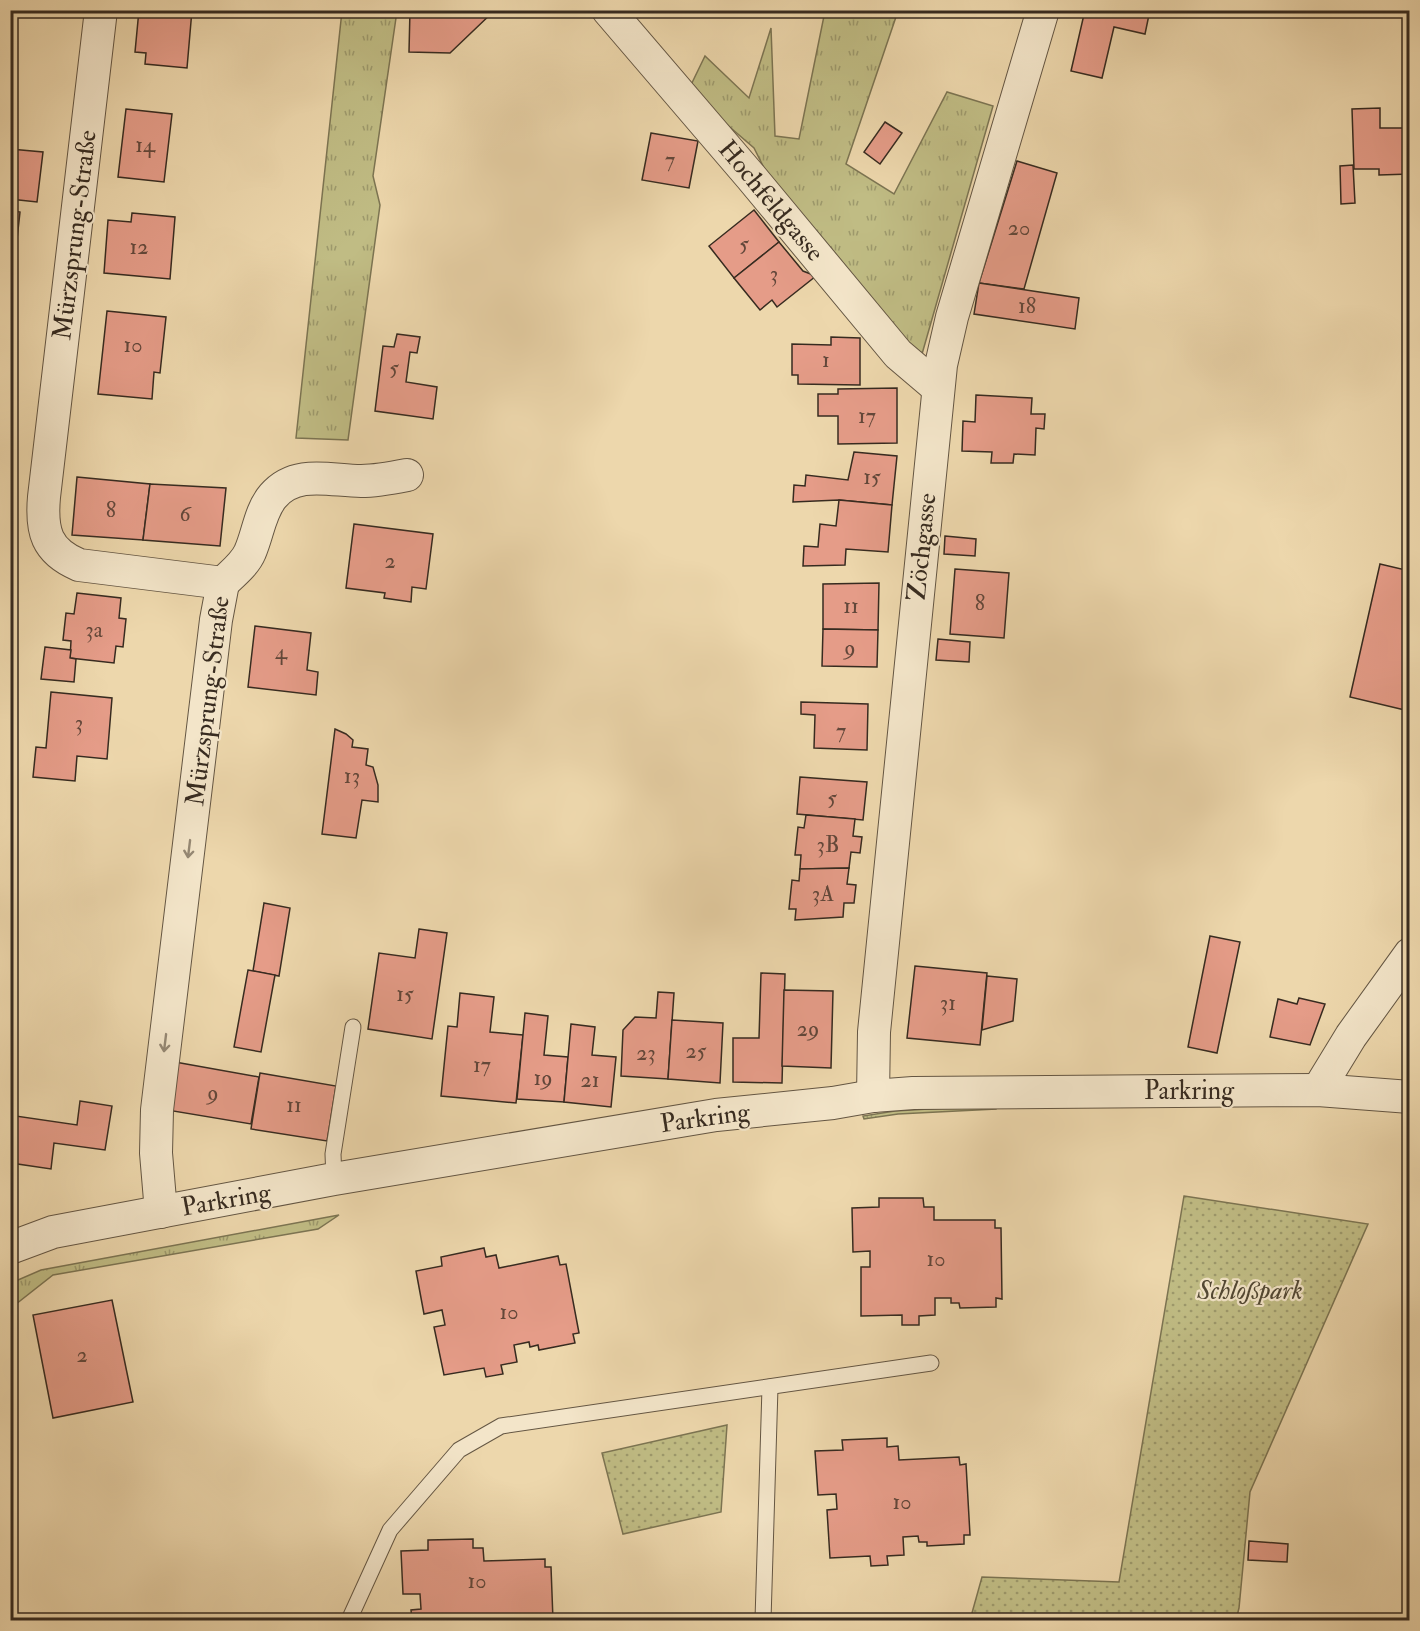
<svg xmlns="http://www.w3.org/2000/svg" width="1420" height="1631" font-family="'IM FELL Double Pica',serif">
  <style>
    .grass { fill: url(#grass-tufts); stroke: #7c7452; stroke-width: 1.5 }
    .park { fill: url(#park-dots); stroke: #7c7452; stroke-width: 1.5 }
    .building { fill: #e59c88; stroke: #372b20; stroke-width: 1.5 }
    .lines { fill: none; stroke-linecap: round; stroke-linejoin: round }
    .lane-casing { stroke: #645643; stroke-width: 17 }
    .street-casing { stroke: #645643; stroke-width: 34 }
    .lane { stroke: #f3e5c9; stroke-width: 15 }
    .street { stroke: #f3e5c9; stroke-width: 32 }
    .oneway { stroke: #958874 }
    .labels { text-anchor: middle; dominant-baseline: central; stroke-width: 4.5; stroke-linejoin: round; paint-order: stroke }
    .number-label { font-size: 22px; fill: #62473a }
    .street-label { font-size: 26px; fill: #372b20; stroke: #f3e5c9 }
    .park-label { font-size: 26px; font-style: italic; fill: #524834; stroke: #f3e5c9 }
  </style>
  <defs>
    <pattern id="grass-tufts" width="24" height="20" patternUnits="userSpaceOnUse" patternTransform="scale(1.5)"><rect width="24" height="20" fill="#c0bc84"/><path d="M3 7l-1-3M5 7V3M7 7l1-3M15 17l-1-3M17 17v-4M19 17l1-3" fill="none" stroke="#9d996c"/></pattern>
    <pattern id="park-dots" width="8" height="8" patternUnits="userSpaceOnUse" patternTransform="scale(1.5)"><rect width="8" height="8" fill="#c0bc84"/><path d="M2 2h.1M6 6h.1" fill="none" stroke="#9d996c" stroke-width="1.8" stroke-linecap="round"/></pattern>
  </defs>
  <rect width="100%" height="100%" fill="#edd7ac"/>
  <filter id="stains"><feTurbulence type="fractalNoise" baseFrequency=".00333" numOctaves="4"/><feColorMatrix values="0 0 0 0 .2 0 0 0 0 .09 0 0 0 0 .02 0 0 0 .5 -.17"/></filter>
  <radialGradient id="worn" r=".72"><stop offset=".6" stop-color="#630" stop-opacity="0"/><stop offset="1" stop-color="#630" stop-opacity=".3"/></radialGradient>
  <g class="grass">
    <path d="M342,11H397L373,176L380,205L348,440L296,438Z"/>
    <path d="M825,11H898L846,164L894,194L947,92L993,106L922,354L897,338L773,186L754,148L688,91L705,56L749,98L771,28L775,136L799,139Z"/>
    <path d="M996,1105V1109L898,1114L864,1119L863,1116L895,1111Z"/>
    <path d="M339,1215L318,1229L53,1275L11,1308V1283L41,1270Z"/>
  </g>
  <g class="park">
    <path d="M1184,1196L1368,1224L1250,1492L1239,1608L1236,1620H970L982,1577L1119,1582Z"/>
    <path d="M727,1425L721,1512L623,1534L602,1453Z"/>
  </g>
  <g class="building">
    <path d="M139,10H192L187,68L145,64L146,53L135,52Z"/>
    <path d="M495,10L450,53L409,52L410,10Z"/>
    <path d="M1085,10H1150L1145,34L1114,27L1102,78L1071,71Z"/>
    <path d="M1380,108V128H1410V174L1379,175V169H1354L1352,109Z"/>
    <path d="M126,109L172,114L164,182L118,177Z"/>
    <path d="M885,122L902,133L880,164L864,152Z"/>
    <path d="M651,133L698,141L689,188L642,180Z"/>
    <path d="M10,149L43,152L37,202L10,199Z"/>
    <path d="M1017,161L1057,173L1024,289L979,283Z"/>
    <path d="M1353,165L1355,203L1341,204L1340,166Z"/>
    <path d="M10,210L20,212L13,275H10Z"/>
    <path d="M754,210L779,242L734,278L709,246Z"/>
    <path d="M132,213L175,217L170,279L104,273L108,220L131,222Z"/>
    <path d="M779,242L803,271L816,276L777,307L772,300L760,310L734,278Z"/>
    <path d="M979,283L1079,298L1075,329L974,314Z"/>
    <path d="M107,311L166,317L160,373L154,372L152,399L98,394Z"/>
    <path d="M397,334L420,337L417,353L410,352L406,382L437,387L433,419L375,411L383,346L394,347Z"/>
    <path d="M831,337L860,338V385L798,384V375H792V344L831,345Z"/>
    <path d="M897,388V443L838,444V416H818V394H838V389Z"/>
    <path d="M976,395L1032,398L1031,414H1045L1044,429L1036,428L1035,455L1014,454L1013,463H991L992,452L962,451L963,421L975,422Z"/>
    <path d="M854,452L897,456L892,505L839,500L793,502L794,485L805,486L806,475L848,480Z"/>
    <path d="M77,477L150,484L143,540L72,535Z"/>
    <path d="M150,484L226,488L220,546L143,540Z"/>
    <path d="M839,500L892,505L888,552L846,549L845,565L803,566L804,546L818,547L820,524L836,526Z"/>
    <path d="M354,524L433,534L426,589L412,587L411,602L384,598L385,593L346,588Z"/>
    <path d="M945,536L976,539L975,556L944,554Z"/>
    <path d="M1380,564L1410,571L1409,711L1350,697Z"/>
    <path d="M955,569L1009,573L1004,638L950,634Z"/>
    <path d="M879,583L878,630L823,629V584Z"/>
    <path d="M77,593L121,598L119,618L126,619L123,647L116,646L114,663L70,658L71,641L63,640L66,613L74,614Z"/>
    <path d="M255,626L311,633L307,670L318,672L316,695L248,687Z"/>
    <path d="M823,629L878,630L877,667L822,666Z"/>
    <path d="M938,639L970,642L969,662L936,660Z"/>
    <path d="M45,647L71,650L70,658L76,659L74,682L41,679Z"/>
    <path d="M51,692L112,698L107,759L77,756L75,781L33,777L36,747L46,748Z"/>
    <path d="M801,702L868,704L867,750L814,748L815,715L801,714Z"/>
    <path d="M335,729L346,734L353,740L352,747L368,749L366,765L373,767L378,785V802L362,800L356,838L322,834Z"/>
    <path d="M800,777L867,782L863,820L797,814Z"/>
    <path d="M806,815L855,819L853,836L862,837L860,853L851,852L849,868L800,869L801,855H795L798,827L804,828Z"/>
    <path d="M849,868L847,884L856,885L854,903H844L843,917L795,920L796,909H789L792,880L799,881L800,869Z"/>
    <path d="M264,903L290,908L279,976L253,971Z"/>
    <path d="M419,929L447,933L432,1039L368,1029L379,953L415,958Z"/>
    <path d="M1210,936L1240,942L1217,1053L1188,1047Z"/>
    <path d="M915,966L987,973L980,1045L907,1038Z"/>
    <path d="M248,970L275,975L261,1052L234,1047Z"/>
    <path d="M761,973L785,974L782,1083L733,1082V1038H759Z"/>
    <path d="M987,976L1017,979L1013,1021L982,1030Z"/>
    <path d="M784,990L833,991L831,1068L782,1066Z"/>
    <path d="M658,992L674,993L668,1079L621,1076L623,1030L635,1017L656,1018Z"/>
    <path d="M460,993L494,997L490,1032L523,1035L516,1103L441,1096L448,1026L457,1027Z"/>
    <path d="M1299,998L1325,1004L1310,1045L1270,1037L1278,999L1297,1004Z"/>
    <path d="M525,1013L548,1016L544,1055L568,1057L564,1102L517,1099Z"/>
    <path d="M672,1020L723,1023L720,1083L668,1079Z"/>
    <path d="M571,1024L595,1027L592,1055L616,1057L611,1107L564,1102Z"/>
    <path d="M175,1062L259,1077L251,1124L167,1110Z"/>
    <path d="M260,1073L336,1086L327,1141L251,1129Z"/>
    <path d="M80,1101L112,1106L105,1150L54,1143L51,1169L11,1163L10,1129H14L16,1116L77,1125Z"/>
    <path d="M879,1198H923L924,1207H934V1220H995V1228H1001L1002,1299L996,1298V1307L960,1308L959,1303H951V1298H935V1315L919,1316V1325H902V1315L861,1316V1267H870V1251L853,1252L852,1208L879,1207Z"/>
    <path d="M484,1248L486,1257L496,1255L499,1268L558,1256L560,1265L566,1264L579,1333L573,1334L575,1343L539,1350L538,1345L530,1347L529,1342L514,1345L517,1362L501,1365L503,1374L486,1377L484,1368L444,1375L434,1327L445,1325L442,1310L424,1314L416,1271L442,1266L441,1257Z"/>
    <path d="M112,1300L133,1402L53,1418L33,1315Z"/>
    <path d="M887,1438V1447L898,1446L899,1460L959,1457L960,1465L966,1464L970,1535H964V1544L927,1546V1542H919L918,1536L903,1537L904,1555L887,1556L888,1565L871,1566L870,1556L830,1558L827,1510L837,1509L836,1494L818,1495L815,1451L843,1450L842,1440Z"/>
    <path d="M473,1539V1548H483L484,1561L545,1559V1567H551L553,1620H412L411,1610L421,1609L420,1594H403L401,1551L428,1550V1540Z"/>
    <path d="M1249,1541L1288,1544L1287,1562L1248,1560Z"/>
  </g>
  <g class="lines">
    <g class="lane-casing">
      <g id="lane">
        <path d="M334,1179L333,1154L353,1027"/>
        <path d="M349,1620L390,1530L459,1450L501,1426L931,1363"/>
        <path d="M763,1620L770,1387"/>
      </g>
    </g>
    <g class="street-casing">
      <g id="street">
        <path d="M101,10L44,497C41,531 46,551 79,565L223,583"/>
        <path d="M608,10L751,177L898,354L938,388"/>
        <path d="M223,583C232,574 245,564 250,552C258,534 260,511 273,496C296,469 331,481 361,481C377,481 392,478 407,475"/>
        <path d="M1318,1090L1351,1036L1410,954"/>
        <path d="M873,1096L874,1032L941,365L952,317L1043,10"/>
        <path d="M161,1212L156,1153L157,1110L216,620L223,583"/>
        <path d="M10,1248L53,1232L334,1179L716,1115L833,1103L873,1096L913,1093L1318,1090L1410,1097"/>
      </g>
    </g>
    <use href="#lane" class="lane"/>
    <use href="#street" class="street"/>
  </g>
  <defs><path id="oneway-shaft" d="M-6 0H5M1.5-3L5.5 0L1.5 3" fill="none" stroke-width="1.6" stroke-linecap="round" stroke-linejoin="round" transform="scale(1.5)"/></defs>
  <g class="oneway">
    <use href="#oneway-shaft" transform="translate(189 849) rotate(97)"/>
    <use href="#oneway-shaft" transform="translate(165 1043) rotate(97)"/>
  </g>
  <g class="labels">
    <g class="number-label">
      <text x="145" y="145">14</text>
      <text x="670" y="160">7</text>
      <text x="1019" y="228">20</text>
      <text x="744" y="244">5</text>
      <text x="139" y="247">12</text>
      <text x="774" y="274">3</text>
      <text x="1027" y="306">18</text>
      <text x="133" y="345">10</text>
      <text x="826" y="360">1</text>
      <text x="394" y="368">5</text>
      <text x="867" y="416">17</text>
      <text x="872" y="477">15</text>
      <text x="111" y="510">8</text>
      <text x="185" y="514">6</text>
      <text x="390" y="561">2</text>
      <text x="980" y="603">8</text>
      <text x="851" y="606">11</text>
      <text x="94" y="630">3a</text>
      <text x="850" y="648">9</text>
      <text x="281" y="652">4</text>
      <text x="79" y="723">3</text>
      <text x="841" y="731">7</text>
      <text x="352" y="776">13</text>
      <text x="832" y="798">5</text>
      <text x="828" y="845">3B</text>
      <text x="823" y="894">3A</text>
      <text x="405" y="994">15</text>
      <text x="948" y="1003">31</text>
      <text x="808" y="1029">29</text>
      <text x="696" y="1051">25</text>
      <text x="646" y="1053">23</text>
      <text x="482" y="1065">17</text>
      <text x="543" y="1078">19</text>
      <text x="590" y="1080">21</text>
      <text x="213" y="1093">9</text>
      <text x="294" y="1105">11</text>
      <text x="936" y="1259">10</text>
      <text x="509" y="1312">10</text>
      <text x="82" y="1355">2</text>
      <text x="902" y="1502">10</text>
      <text x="477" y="1581">10</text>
    </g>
    <g class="street-label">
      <text transform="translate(771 201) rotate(50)">Hochfeldgasse</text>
      <text transform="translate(75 235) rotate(-83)">Mürzsprung-Straße</text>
      <text transform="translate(922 547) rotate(-84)">Zöchgasse</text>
      <text transform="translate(208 701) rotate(-83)">Mürzsprung-Straße</text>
      <text x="1189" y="1091">Parkring</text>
      <text transform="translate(705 1118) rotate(-8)">Parkring</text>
      <text transform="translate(226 1200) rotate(-10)">Parkring</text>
    </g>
    <g class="park-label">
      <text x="1250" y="1291">Schloßpark</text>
    </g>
  </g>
  <rect width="1420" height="1631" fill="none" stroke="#edd7ac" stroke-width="36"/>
  <rect x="12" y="12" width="1396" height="1607" fill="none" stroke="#372b20" stroke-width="3"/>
  <rect x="18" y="18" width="1384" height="1595" fill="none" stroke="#372b20" stroke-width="1.5"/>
  <rect width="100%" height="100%" filter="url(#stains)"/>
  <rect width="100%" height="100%" fill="url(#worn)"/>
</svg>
